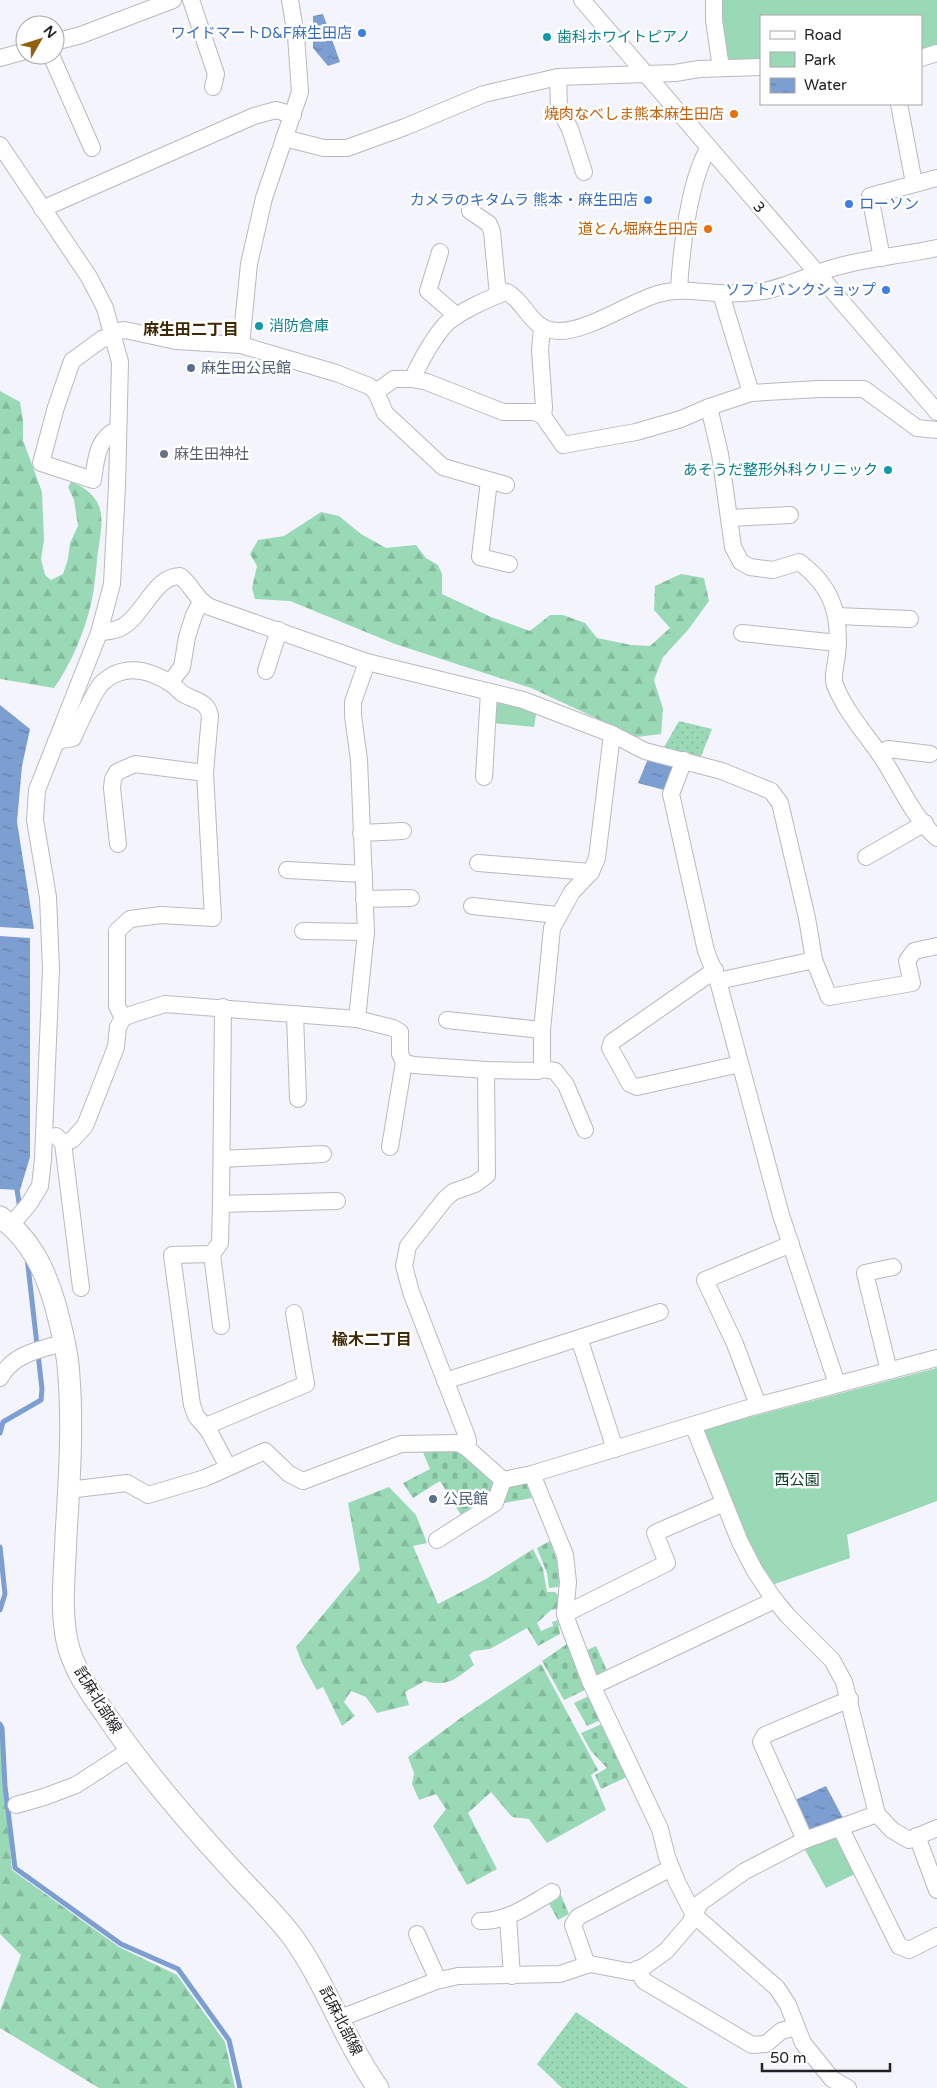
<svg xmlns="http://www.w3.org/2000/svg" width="937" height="2088" font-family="'Varela Round','Noto Sans JP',sans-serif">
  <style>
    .grass { fill: url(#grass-dots) }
    .forest { fill: url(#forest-firs) }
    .cemetery { fill: url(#cemetery-stones) }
    .park { fill: #9ad9b6 }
    .water { fill: url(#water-ripples) }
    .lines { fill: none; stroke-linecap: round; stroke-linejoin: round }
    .stream { stroke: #7d9ed0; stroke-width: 5 }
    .minor-casing { stroke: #b9b9c1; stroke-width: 18 }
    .major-casing { stroke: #b9b9c1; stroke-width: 23 }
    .minor { stroke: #fff; stroke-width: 16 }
    .major { stroke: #fff; stroke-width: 21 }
    .shop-dot { fill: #3f7fe0; stroke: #fff; stroke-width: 2 }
    .culture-dot { fill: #0f9aa8; stroke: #fff; stroke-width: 2 }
    .food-dot { fill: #e8710a; stroke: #fff; stroke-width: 2 }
    .service-dot { fill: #5c6f8a; stroke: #fff; stroke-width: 2 }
    .worship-dot { fill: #6b7280; stroke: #fff; stroke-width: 2 }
    .labels { text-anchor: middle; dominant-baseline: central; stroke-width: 5; stroke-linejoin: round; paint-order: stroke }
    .shop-label { font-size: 15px; fill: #366cbe; stroke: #fff; text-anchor: end }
    .culture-label { font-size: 15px; fill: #0d838f; stroke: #fff; text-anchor: start }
    .food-label { font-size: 15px; fill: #c56008; stroke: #fff; text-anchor: end }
    .street-label { font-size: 15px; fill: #222226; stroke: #fff }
    .service-label { font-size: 15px; fill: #4e5e75; stroke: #fff; text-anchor: start }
    .worship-label { font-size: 15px; fill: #5b616d; stroke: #fff; text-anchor: start }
    .park-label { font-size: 15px; fill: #063c25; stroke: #fff }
    .neighbourhood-label { font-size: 16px; font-weight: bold; fill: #3f2903; stroke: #fff }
  </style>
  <defs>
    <pattern id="grass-dots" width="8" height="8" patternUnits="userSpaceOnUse" patternTransform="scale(1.25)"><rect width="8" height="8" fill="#9ad9b6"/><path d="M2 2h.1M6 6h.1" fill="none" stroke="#84ba9c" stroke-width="1.8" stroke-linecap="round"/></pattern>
    <pattern id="forest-firs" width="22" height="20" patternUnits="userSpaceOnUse" patternTransform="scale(1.25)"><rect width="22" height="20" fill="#9ad9b6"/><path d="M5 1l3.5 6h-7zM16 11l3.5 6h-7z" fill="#84ba9c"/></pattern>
    <pattern id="cemetery-stones" width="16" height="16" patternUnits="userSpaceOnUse" patternTransform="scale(1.25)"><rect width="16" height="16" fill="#9ad9b6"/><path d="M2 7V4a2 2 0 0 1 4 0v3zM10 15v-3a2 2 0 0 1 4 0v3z" fill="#84ba9c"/></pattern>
    <pattern id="water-ripples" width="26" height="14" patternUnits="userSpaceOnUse" patternTransform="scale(1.25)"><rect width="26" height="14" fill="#7d9ed0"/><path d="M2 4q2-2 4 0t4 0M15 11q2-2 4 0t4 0" fill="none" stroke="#6680a9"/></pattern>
  </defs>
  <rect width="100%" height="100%" fill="#f4f4fd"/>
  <g class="grass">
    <path d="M679,721L712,729L700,759L664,747Z"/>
    <path d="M576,2012L688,2088H562L537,2064Z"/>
  </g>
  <g class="forest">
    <path d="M0,391L20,402L23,421V440L42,492L44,540L41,559L45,575L51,580L63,574L68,559L70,543L78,526L74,500L68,487L71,482C83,486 94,494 99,506C104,519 100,538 98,551C96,569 95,587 91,604C84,633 71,664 54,688L0,679Z"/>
    <path d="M321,512L339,516L361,534L386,548L416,545L426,558L438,565L442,574V594L491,617L530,631L550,615H563L585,623L597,638L631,645L650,646L670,628L654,610L655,586L681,574L704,578L709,601L688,630L663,657L654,680L663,709L661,734L637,737L531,688L395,644L290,601L255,599L252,588L257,566L250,554L258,540L284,536Z"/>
    <path d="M389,1487L416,1515L427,1543L413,1546L438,1604L486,1579L533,1549L543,1569L547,1592H555L563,1599L562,1608L551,1610L537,1623L541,1631L553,1626L552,1622L558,1620L560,1634L538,1646L527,1628L490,1649L474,1651L469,1655L474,1665C456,1679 448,1687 425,1681L405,1692L409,1705L377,1713L366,1697L351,1691L344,1702L355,1716L342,1726L323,1687L317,1690L302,1663L296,1647L360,1570L348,1503Z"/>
    <path d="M541,1664L598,1770L591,1775L606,1810L547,1843L529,1819L512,1817L491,1792L468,1813L497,1869L467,1885L433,1826L446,1809L436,1794L419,1800L412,1784L414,1773L408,1757L462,1717Z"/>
    <path d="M0,1728L12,1870L119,1947L177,1975L225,2042L235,2088H99L0,2028V2011L21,1955L0,1934Z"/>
  </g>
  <g class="cemetery">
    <path d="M456,1446L526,1483L532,1498L499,1504L464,1520L440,1481L413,1498L403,1483L430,1469L422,1450Z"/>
    <path d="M550,1541L559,1567V1587L549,1588L547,1573L537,1548Z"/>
    <path d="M567,1644L587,1689L564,1700L542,1661Z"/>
    <path d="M596,1646L609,1675L598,1682L583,1652Z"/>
    <path d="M589,1696L601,1720L587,1726L574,1703Z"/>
    <path d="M602,1724L627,1777L601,1789L595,1775L607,1768L591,1751L581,1733Z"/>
    <path d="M560,1893L569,1914L558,1920L547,1900Z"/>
  </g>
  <g class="park">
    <path d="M720,0H937V48L921,53V16H761V64L734,62L726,56Z"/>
    <path d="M497,699L537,709L534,727L491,723Z"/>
    <path d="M937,1368V1501L847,1535L850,1558L769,1586L753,1563L701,1434L705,1429Z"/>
    <path d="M833,1835L840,1837L857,1873L826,1888L804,1848Z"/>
  </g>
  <g class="water">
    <path d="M323,14L340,62L328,66L313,48V16Z"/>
    <path d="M0,705L30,729L22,766L17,822L34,929L0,927Z"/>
    <path d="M648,759L676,765L664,790L638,783Z"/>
    <path d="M0,936L30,938V1157L20,1190L0,1189Z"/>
    <path d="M826,1786L844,1820L814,1832L807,1829L793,1801Z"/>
  </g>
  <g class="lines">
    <g class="stream">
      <path d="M16,1183L20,1209"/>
      <path d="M0,1433L3,1422L41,1400L42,1389L27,1257"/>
      <path d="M0,1547L5,1594L0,1610"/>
      <path d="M0,1724L2,1728L5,1786L15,1868L121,1944L178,1969L229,2040L240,2088"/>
    </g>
    <g class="minor-casing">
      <g id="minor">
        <path d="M191,0L216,74L213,87"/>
        <path d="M582,0L937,412"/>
        <path d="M714,0V20L721,68"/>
        <path d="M55,42L81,35L173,0"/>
        <path d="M51,55L92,148"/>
        <path d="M0,58L25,51"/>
        <path d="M921,58L937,53"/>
        <path d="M558,77L559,108L570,129L584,172"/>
        <path d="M899,104L914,183"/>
        <path d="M284,138L324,148H347L405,127L484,94L558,77L675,73L699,69L761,67"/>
        <path d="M0,145L89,277L105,308L120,362L117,486L112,584L99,633L37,790L35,820L48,897L51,969L43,1159L40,1186L29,1204L11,1225"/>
        <path d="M42,209L254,116L276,110L293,115"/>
        <path d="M470,211L489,224L492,232L498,295"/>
        <path d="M440,252L428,291L457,316"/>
        <path d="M882,258L870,196L937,178"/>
        <path d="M679,290C681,251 689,182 708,149"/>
        <path d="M721,294L751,393"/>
        <path d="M542,328L540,350L544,407L543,416"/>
        <path d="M113,332L125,330L176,341L241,345L336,373L369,386L376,392L385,413L443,467L506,485"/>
        <path d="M114,337L102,339L72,361L56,407L41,463L93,480C96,459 97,438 118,429"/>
        <path d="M241,345L249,264L264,198L300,92L296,36L290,0"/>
        <path d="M412,379C421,361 431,341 445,325C456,313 491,297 507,292C528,304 530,331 559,331C589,331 630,302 658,294C679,288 698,292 719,293C733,294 750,293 764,291C790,286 815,272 840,266C872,257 905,255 937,248"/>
        <path d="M376,392L394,379H412L427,382L503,412H535L543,416L563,445L636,432L681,419L709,407L751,393L819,389H864L917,428L937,430"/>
        <path d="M709,407L720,454L733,547L741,562L750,567L773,570L799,562C832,586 841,615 837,655C836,664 832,677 835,685C845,711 866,734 881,756C899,783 912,816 937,838"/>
        <path d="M489,481L480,557L509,564"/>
        <path d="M730,518L790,515"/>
        <path d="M837,616L910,619"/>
        <path d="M99,633C106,631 116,631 122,627C144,615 154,576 180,576C192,585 196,600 210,607L367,662L523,700L612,734L645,751L722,771L771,791L780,803L807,918L814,960L718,981"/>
        <path d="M742,633L838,643"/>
        <path d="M266,671L279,630"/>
        <path d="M56,741L73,738C78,727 95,690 102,683C123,663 148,669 170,683"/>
        <path d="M879,753L888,749L930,754"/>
        <path d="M684,760L671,794L706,951L718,981L781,1215L837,1384"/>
        <path d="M484,777L489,692"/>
        <path d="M361,833L403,831"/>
        <path d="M118,844L112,788L113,779L117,772L135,764L205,773L210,716C208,701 195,701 183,694C179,691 175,686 170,683L182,667L187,637L194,615L201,602"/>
        <path d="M866,857L925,823"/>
        <path d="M478,863L591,872"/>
        <path d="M287,870L364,874"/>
        <path d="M364,899L411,898"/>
        <path d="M472,906L557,915"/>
        <path d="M303,931L366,932"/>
        <path d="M814,960L829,997L912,983L907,961L914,951L937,946"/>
        <path d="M715,970L612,1042L610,1048L630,1084L637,1087L740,1064"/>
        <path d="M223,1007L221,1204L337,1201"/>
        <path d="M295,1015L298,1099"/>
        <path d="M123,1018L117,1006V931L130,919L161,915L213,918L205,773"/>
        <path d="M357,1019L393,1028L400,1032V1054L404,1062L413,1065L486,1070L538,1071L542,1069V1030L552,928L572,892L591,872L597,858L612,734"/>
        <path d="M447,1020L542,1030"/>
        <path d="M542,1069L555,1071L566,1085L585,1130"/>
        <path d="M56,1136L63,1143L81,1288"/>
        <path d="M63,1143L72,1140L85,1126L116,1047L118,1027L123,1018L133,1014L165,1004L357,1019L366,932L359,760L353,716V702L367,662"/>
        <path d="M390,1147L404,1062"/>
        <path d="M222,1159L323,1154"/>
        <path d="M221,1204L220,1243L212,1254L172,1255L192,1405L196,1416L209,1431L228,1467"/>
        <path d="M212,1254L221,1326"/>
        <path d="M579,1338L660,1312"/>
        <path d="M889,1371L865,1273L893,1267"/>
        <path d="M0,1378C13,1354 38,1350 63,1343"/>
        <path d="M445,1381L579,1338L615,1449"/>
        <path d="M758,1405L735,1344L705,1280L791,1244"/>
        <path d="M693,1425L740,1542L755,1571L773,1598L788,1616L832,1660L844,1682L877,1814L892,1830L909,1840L937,1828"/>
        <path d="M206,1426L306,1384L294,1313"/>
        <path d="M467,1448L468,1441L466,1434L411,1292L404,1266L408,1246L445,1199L453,1192L475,1184L487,1175L486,1070"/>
        <path d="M532,1474L565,1555L568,1582L565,1614L569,1626L590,1681L660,1829L667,1857L677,1882L694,1915L777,1988L788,2005L803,2043L832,2079L848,2088"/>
        <path d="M68,1490L127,1483L148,1495L205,1478L265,1451L289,1474L303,1481L401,1444L458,1443L467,1448L503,1480L532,1474L745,1409L937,1358"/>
        <path d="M437,1540L495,1503L503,1480"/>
        <path d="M565,1614L667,1563L655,1533L724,1503"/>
        <path d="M593,1686L775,1600"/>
        <path d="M16,1805L44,1797L76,1785L130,1750"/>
        <path d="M840,1827L899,1946L909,1950L937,1936"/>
        <path d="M917,1836L937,1890"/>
        <path d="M805,1840L761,1742L765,1735L850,1699"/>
        <path d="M508,1917L512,1976"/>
        <path d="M480,1921C507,1922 529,1905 552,1892"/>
        <path d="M417,1934L438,1980"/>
        <path d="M587,1965L573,1925L578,1917L671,1868"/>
        <path d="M637,1969L644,1981L752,2045L766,2044L781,2031L796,2027"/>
        <path d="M338,2019L436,1981L458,1976L560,1974L590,1964L632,1972L645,1966L666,1951L690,1923L700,1903L745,1871L805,1840L877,1814"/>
      </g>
    </g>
    <g class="major-casing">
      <path id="major" d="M0,1217C30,1238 45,1270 55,1304C61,1327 68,1353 69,1377C73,1430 69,1484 66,1536C65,1571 60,1606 67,1641C73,1669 90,1692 106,1715C141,1767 183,1816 225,1862C247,1887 272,1910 292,1936C326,1983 344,2040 378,2088"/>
    </g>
    <use href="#minor" class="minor"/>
    <use href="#major" class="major"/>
  </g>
  <g class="shop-dot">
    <circle cx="362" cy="33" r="5"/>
    <circle cx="648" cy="200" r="5"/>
    <circle cx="849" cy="204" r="5"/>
    <circle cx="886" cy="290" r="5"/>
  </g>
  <g class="culture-dot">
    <circle cx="547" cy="37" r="5"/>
    <circle cx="259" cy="326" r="5"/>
    <circle cx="888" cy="470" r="5"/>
  </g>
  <g class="food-dot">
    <circle cx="734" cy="114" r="5"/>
    <circle cx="708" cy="229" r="5"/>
  </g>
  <g class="service-dot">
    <circle cx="191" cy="368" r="5"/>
    <circle cx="433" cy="1499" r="5"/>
  </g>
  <circle class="worship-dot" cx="164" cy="454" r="5"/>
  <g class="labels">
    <g class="shop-label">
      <text x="352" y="33">ワイドマートD&amp;F麻生田店</text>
      <text x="638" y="200">カメラのキタムラ 熊本・麻生田店</text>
      <text x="859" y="204" text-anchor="start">ローソン</text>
      <text x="876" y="290">ソフトバンクショップ</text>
    </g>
    <g class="culture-label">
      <text x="557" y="37">歯科ホワイトピアノ</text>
      <text x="269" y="326">消防倉庫</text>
      <text x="878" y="470" text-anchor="end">あそうだ整形外科クリニック</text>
    </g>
    <g class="food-label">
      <text x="724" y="114">焼肉なべしま熊本麻生田店</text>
      <text x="698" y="229">道とん堀麻生田店</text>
    </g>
    <g class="street-label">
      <text transform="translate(759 207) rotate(49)">3</text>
      <text transform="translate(98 1700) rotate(58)">託麻北部線</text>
      <text transform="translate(341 2021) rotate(63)">託麻北部線</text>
    </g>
    <g class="service-label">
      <text x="201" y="368">麻生田公民館</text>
      <text x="443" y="1499">公民館</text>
    </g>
    <g class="worship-label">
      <text x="174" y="454">麻生田神社</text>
    </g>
    <g class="park-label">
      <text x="797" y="1480">西公園</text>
    </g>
    <g class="neighbourhood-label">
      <text x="191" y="330">麻生田二丁目</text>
      <text x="372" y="1340">楡木二丁目</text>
    </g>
  </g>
  <rect x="760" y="15" width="162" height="90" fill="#ffffff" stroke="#a7a7a8"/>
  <rect x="770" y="31" width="25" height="8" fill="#ffffff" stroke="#a7a7a8"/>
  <text x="804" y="40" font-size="15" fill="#222226">Road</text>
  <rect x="770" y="52" width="25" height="15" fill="#9ad9b6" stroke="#a7a7a8"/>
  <text x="804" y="65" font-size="15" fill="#222226">Park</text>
  <rect x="770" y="78" width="25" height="15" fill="url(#water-ripples)" stroke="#a7a7a8"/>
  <text x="804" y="90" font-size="15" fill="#222226">Water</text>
  <g transform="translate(40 40) rotate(51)"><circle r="24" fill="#ffffff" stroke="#a7a7a8"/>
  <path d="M0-4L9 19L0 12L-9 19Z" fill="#91620e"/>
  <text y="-8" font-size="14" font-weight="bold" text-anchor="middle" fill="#222226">N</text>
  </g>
  <path d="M762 2063v8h128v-8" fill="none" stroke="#222226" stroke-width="2.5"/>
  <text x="770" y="2063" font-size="15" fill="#222226" stroke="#ffffff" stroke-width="4" paint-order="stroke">50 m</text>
</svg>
